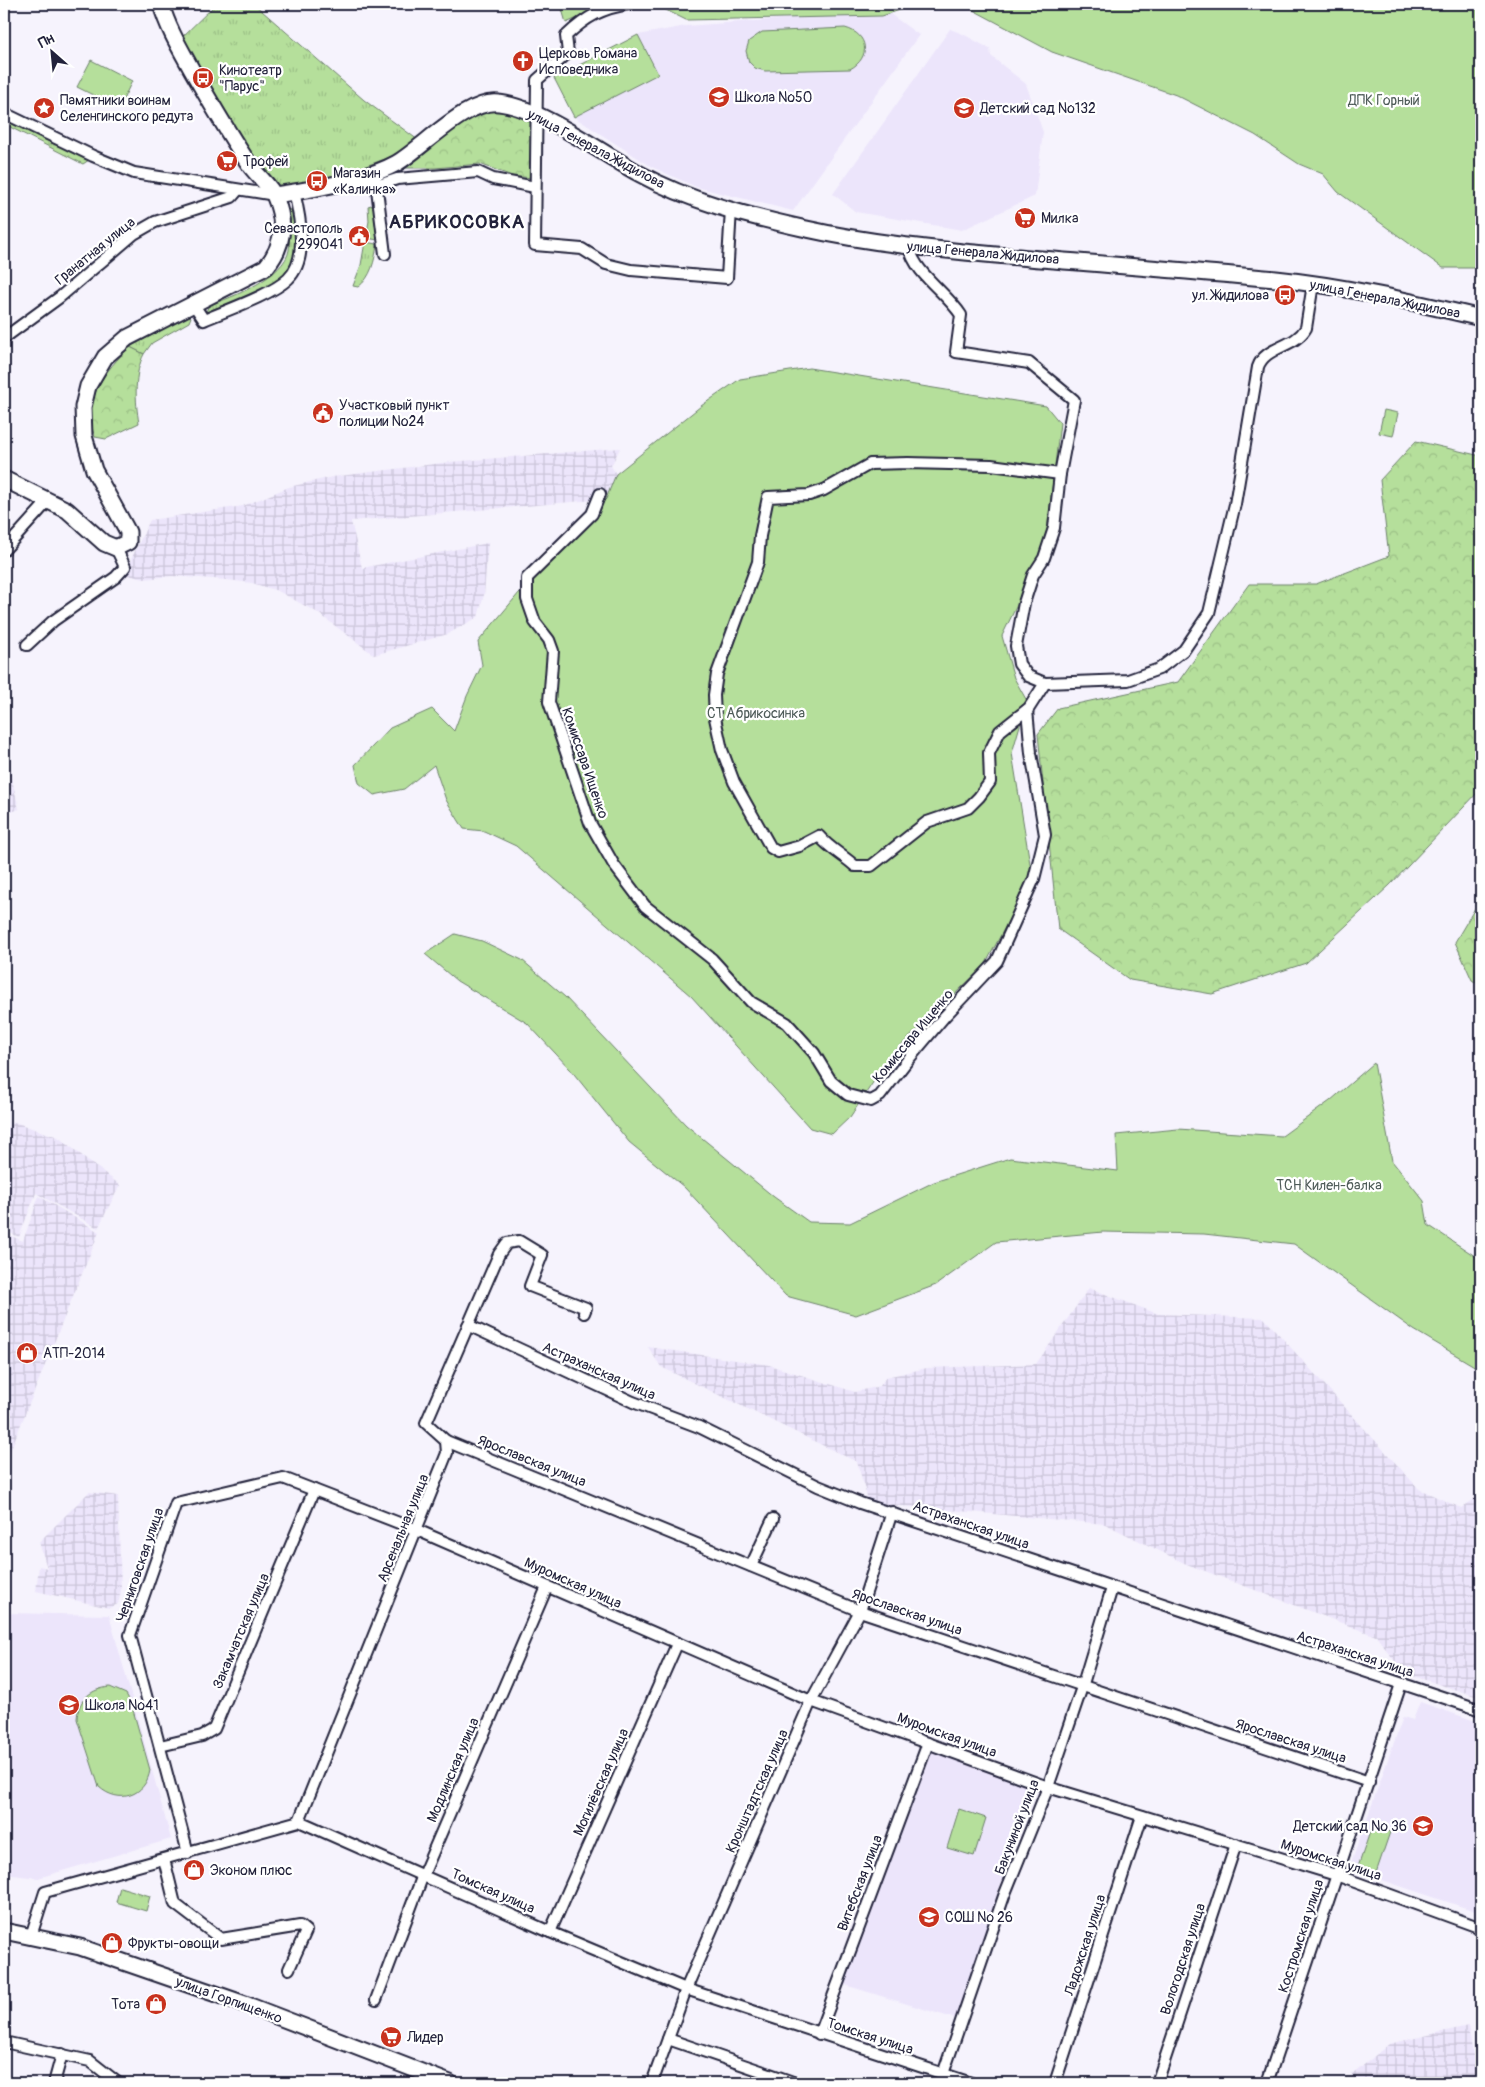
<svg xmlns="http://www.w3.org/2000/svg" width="1485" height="2087" font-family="Pangolin,sans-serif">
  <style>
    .built { fill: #ece5fb }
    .industrial { fill: url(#industrial-grid) }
    .grass { fill: url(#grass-tufts); stroke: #6c806b }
    .forest { fill: url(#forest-crowns); stroke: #6c806b }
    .garden { fill: #b5df9b; stroke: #6c806b }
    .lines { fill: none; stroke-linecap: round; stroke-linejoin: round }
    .street-casing { stroke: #22223b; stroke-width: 14 }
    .secondary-casing { stroke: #22223b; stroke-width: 19 }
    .street { stroke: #fff; stroke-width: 10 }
    .secondary { stroke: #fff; stroke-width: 15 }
    .labels { text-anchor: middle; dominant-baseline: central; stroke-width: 4.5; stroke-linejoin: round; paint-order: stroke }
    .poi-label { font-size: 14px; fill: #22223b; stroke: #fff; text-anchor: start }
    .park-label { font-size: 14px; fill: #4e5b58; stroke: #fff }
    .street-label { font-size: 14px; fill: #22223b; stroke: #fff }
    .district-label { font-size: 19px; font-weight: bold; letter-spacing: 1px; fill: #22223b; stroke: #fff }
  </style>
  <defs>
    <pattern id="industrial-grid" width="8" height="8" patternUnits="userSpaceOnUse" patternTransform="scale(1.25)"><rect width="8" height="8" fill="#ece5fb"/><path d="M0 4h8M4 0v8" fill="none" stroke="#cac4d8"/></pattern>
    <pattern id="grass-tufts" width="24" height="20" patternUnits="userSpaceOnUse" patternTransform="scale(1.25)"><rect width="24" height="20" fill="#b5df9b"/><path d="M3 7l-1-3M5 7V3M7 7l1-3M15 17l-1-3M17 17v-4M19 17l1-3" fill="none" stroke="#9bbf86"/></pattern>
    <pattern id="forest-crowns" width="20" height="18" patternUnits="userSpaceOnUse" patternTransform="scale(1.25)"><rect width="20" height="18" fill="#b5df9b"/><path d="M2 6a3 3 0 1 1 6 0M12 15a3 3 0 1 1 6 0" fill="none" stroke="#9bbf86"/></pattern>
  </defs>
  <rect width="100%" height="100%" fill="#f6f3fd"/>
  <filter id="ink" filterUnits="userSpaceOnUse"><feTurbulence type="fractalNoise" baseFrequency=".02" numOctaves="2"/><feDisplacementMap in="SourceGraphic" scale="10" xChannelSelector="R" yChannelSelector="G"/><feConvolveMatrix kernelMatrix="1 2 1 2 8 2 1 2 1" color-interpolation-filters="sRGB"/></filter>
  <g filter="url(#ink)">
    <g class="built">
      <path d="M886,11L919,35L793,211L696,187L652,167L574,117L554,78L638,35L686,26Z"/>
      <path d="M950,29L963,34L990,49L991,56L1026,84L1043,132L1035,196L962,230L856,212L833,194Z"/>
      <path d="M4,1613L109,1615L171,1839L38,1878L4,1874Z"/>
      <path d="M1420,1702L1481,1723V1913L1349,1869L1403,1717L1413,1720Z"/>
      <path d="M933,1750L1025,1783L1032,1790L956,2019L842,1984Z"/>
    </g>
    <g class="industrial">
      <path d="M620,448L611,466L616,474L606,499L351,521L362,568L488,543L484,595L478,617L448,634L374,655L318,613L278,591L252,583L227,580L172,576L144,579L124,574L150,520L243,506L289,487L332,477L450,462Z"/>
      <path d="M4,747L19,809L4,815Z"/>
      <path d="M14,1122L58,1137L120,1185L98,1228L36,1193L19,1237L4,1230V1131Z"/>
      <path d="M39,1196L99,1232L4,1466V1233L23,1241Z"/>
      <path d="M1089,1288L1158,1314L1264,1318L1419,1489L1461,1508L1481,1495V1698L1404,1673L1376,1636L1184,1563L1105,1524L869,1503L857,1462L661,1367L648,1347L769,1365L855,1392L880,1386L886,1377L927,1368L1036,1364Z"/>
      <path d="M89,1492L118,1496L121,1591L118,1604L109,1608L36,1591L39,1566L47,1568L39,1542Z"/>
      <path d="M1468,2026L1477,2079H1481V2083H1349L1352,2075L1389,2044Z"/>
    </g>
    <g class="grass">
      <path d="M216,4H254L364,100L418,140L393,156L352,171L283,187L273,184L263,178L204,73L178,41Z"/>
      <path d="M4,118L89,158V160L83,164L4,124Z"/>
      <path d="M371,205L374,209L378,240L366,238L369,221L368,206Z"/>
      <path d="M285,208L295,212L297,217C297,229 299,245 296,256C286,290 237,302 208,315L205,314L209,305C232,298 285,276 289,250C291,236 287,221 285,208Z"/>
      <path d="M365,242L377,244C375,260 371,278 358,287L353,286L361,265Z"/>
      <path d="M188,315L191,317L189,322L152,343L144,354L130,347Z"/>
      <path d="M120,1887L150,1896L146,1911L116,1902Z"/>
    </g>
    <g class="forest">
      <path d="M481,107L524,114L534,125L533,178L512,176L480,164L435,168H405L404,163Z"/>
      <path d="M130,347L144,354C134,373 135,401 139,423L106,439L95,437C81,401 105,370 130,347Z"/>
      <path d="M1416,441L1481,456V789L1390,885L1306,963L1212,994L1130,980L1058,929L1038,734L1058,708L1178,682L1249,584H1316L1389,556L1380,480Z"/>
      <path d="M1481,898V986L1472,980L1455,942Z"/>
    </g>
    <g class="garden">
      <path d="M556,4H610L566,23L562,9Z"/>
      <path d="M654,4H918L882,16L686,20Z"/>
      <path d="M962,4H1481V268H1443L1338,192L1323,174L1299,164L1255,135L1176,95L1052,52Z"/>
      <path d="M845,28C869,34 871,58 850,69L765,71L755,68L749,62L746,51L749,41L762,32Z"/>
      <path d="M638,35L658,74L574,117L554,78Z"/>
      <path d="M91,60L132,81L119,108L77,87Z"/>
      <path d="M809,368L1046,406L1060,423L1045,547L1002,636L1014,678L1027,701L1012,753L1032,876L985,965L892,1054L850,1117L832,1134L810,1128L691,996L516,846L484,831L464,829L446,800L434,765L404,789L374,795L359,783L355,765L390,728L432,709L454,731L467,696L482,665L478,642L566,537L606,499L616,474L701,406L740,379Z"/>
      <path d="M1384,410L1398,413L1393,436L1379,433Z"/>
      <path d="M455,934L482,941L522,960L565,997L686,1125L774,1197L809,1222L850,1223L934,1182L1010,1158L1118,1171L1116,1135L1178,1129L1282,1136L1330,1101L1374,1063L1392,1161L1424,1201L1428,1225L1481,1260V1370L1414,1330L1294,1244L1204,1234L1103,1232L996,1242L936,1285L856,1315L786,1296L684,1187L629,1142L570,1069L527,1023L457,981L425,954Z"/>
      <path d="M110,1687L126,1694L131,1703L150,1770C146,1796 119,1805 99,1787L77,1719C78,1699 91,1689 110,1687Z"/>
      <path d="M959,1809L986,1818L974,1856L947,1848Z"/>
      <path d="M1372,1826L1390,1832L1376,1873L1358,1867Z"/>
    </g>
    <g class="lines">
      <g class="street-casing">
        <g id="street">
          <path d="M629,4C602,8 586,17 566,36L568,53L537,80L535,245L582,249L606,264L631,270L727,278L731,209"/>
          <path d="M4,113L93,156L134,173L275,195"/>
          <path d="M376,181L385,254"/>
          <path d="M376,186L397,179L478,172L493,179L535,187"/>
          <path d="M909,247C915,274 946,292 961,315L956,352L1029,363L1074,400L1060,474L1054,528L1044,558L1033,575L1024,603L1016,646L1019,664L1028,676L1045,683L1128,680L1159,669L1184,650L1209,613L1235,504L1258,367C1265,346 1295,348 1306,328L1313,284"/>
          <path d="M194,305L204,320C227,310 271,295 288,279C309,259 300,216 294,192"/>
          <path d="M4,338L60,297L134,234L155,222L232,197L238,190"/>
          <path d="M600,494L592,514L527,578V599L535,622L549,640L553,651L549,702L590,823L614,865L645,906L712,959L751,1002L787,1023L814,1053L831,1081L848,1095L871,1101L880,1096L907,1061L944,1017L997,961L1034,879L1045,835L1031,753L1027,710"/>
          <path d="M4,550L49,500"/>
          <path d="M27,645L53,621L116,577L125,567L116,548"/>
          <path d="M1045,683L1029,708L1000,731L989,753L990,782L979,797L968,808L927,822L871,866H855C843,855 830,849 819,836L800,846L778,852L771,848L734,782L722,750L715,718L714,695L717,674L758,562L760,536L768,497L809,495L824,490L870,464L908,463L991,465L1060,474"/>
          <path d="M468,1325L633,1402L699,1427L818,1486L860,1503L1481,1710"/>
          <path d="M446,1441L860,1611L1369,1782"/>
          <path d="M751,1566L773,1519"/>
          <path d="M160,1746L202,1736L214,1729L314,1490"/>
          <path d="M299,1821L447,1453L446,1441L426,1423L499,1254L507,1243L519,1241L542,1255L530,1286L586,1308L584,1313"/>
          <path d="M188,1853L130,1635L176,1503L283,1478L417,1530L811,1701L1048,1787L1336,1875L1481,1928"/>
          <path d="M164,1859L175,1904L221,1939L300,1926L306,1931L289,1969"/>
          <path d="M550,1932L677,1644"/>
          <path d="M31,1936L45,1892L299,1821L550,1932L686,1989L971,2083"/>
          <path d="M376,2000L423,1875L547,1587"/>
          <path d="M819,2034L928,1743"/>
          <path d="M668,2039L796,2083"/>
          <path d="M4,2042L90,2061L118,2083"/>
          <path d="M943,2074L1004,1896L1048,1787L1082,1687L1112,1588"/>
          <path d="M54,2083L62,2054"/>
          <path d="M652,2083L686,1989L811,1701L860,1611L892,1512"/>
          <path d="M1055,2083L1142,1816"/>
          <path d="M1157,2083L1236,1844"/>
          <path d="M1267,2083L1401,1684"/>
        </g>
      </g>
      <g class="secondary-casing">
        <g id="secondary">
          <path d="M275,195C310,190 367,180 397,163C425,146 467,99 499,103C539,107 603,154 640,174C689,201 748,216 802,228C877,245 953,251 1029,258C1111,265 1193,271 1276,279C1345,286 1413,302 1481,318"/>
          <path d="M4,479L67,510L104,543L116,548L128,542V532L94,470L84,436L83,407L88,386L105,357L127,338L266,267C284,246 286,223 275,197C270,185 256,175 249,164C229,135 211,103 193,72C181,50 168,29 161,4"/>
          <path d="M4,1931L80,1947L245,2004L450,2083"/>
        </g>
      </g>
      <use href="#street" class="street"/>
      <use href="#secondary" class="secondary"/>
    </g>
  </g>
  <defs>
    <g id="church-disc" transform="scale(1.125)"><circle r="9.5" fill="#c8321e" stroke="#fff"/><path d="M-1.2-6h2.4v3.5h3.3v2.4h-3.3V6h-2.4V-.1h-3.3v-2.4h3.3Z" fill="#fff"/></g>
    <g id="bus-disc" transform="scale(1.125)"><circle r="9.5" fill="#c8321e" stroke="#fff"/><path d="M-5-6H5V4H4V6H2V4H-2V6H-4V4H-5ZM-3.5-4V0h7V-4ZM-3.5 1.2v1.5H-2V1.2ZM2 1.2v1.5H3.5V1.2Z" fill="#fff"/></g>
    <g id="school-disc" transform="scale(1.125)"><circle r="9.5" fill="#c8321e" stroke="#fff"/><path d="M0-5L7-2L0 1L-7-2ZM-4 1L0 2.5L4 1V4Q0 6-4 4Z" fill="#fff"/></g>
    <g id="sight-disc" transform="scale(1.125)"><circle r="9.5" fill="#c8321e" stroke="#fff"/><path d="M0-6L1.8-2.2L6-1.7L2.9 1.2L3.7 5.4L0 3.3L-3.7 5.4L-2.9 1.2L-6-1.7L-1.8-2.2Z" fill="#fff"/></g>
    <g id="supermarket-disc" transform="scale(1.125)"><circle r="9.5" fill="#c8321e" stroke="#fff"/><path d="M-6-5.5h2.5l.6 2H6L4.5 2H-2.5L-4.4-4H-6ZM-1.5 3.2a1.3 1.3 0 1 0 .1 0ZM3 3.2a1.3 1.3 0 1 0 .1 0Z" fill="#fff"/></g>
    <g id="civic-disc" transform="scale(1.125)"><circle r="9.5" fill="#c8321e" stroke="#fff"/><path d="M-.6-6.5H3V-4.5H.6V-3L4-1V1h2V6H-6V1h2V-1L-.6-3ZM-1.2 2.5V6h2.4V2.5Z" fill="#fff"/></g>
    <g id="shop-disc" transform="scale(1.125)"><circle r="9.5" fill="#c8321e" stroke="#fff"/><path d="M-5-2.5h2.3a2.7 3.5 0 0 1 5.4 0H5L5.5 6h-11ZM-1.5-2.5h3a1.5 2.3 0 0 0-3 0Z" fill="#fff"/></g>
  </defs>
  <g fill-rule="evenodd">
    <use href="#church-disc" x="523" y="61"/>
    <use href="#bus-disc" x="203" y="78"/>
    <use href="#school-disc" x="719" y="97"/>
    <use href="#sight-disc" x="44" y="108"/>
    <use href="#school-disc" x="964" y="108"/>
    <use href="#supermarket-disc" x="227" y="161"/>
    <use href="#bus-disc" x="317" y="181"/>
    <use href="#supermarket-disc" x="1025" y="218"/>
    <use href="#civic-disc" x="359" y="236"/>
    <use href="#bus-disc" x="1285" y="295"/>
    <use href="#civic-disc" x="323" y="413"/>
    <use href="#shop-disc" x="27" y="1353"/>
    <use href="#school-disc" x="69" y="1705"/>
    <use href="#school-disc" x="1423" y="1826"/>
    <use href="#shop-disc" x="194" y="1870"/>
    <use href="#school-disc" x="929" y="1917"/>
    <use href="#shop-disc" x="112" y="1943"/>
    <use href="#shop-disc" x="156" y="2004"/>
    <use href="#supermarket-disc" x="391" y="2037"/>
  </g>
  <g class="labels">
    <g class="poi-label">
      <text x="539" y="53">Церковь Романа<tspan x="539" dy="16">Исповедника</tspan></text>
      <text x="219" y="70">Кинотеатр<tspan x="219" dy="16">"Парус"</tspan></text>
      <text x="735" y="97">Школа №50</text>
      <text x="60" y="100">Памятники воинам<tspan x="60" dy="16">Селенгинского редута</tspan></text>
      <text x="980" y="108">Детский сад №132</text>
      <text x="243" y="161">Трофей</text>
      <text x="333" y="173">Магазин<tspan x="333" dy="16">«Калинка»</tspan></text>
      <text x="1041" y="218">Милка</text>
      <text x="343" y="228" text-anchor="end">Севастополь<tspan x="343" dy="16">299041</tspan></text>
      <text x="1269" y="295" text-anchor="end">ул. Жидилова</text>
      <text x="339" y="405">Участковый пункт<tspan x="339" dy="16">полиции №24</tspan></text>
      <text x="43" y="1353">АТП-2014</text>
      <text x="85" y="1705">Школа №41</text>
      <text x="1407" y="1826" text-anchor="end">Детский сад № 36</text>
      <text x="210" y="1870">Эконом плюс</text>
      <text x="945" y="1917">СОШ № 26</text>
      <text x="128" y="1943">Фрукты-овощи</text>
      <text x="140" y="2004" text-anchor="end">Тота</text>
      <text x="407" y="2037">Лидер</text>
    </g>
    <g class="park-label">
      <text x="1384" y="100">ДПК Горный</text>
      <text x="756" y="713">СТ Абрикосинка</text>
      <text x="1329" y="1185">ТСН Килен-балка</text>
    </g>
    <g class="street-label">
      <text transform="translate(596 149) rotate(28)">улица Генерала Жидилова</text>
      <text transform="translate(95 251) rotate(-39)">Гранатная улица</text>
      <text transform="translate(983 253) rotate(5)">улица Генерала Жидилова</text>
      <text transform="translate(1385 299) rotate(11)">улица Генерала Жидилова</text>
      <text transform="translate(585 763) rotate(71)">Комиссара Ищенко</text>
      <text transform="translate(913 1036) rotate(-50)">Комиссара Ищенко</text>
      <text transform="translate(599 1371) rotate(24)">Астраханская улица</text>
      <text transform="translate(532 1461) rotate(22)">Ярославская улица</text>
      <text transform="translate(971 1525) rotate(19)">Астраханская улица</text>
      <text transform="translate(403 1528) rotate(-68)">Арсенальная улица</text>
      <text transform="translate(140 1565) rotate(-71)">Черниговская улица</text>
      <text transform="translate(573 1583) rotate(24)">Муромская улица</text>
      <text transform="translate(907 1612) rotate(19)">Ярославская улица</text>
      <text transform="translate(241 1631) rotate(-67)">Закамчатская улица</text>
      <text transform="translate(1355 1654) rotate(18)">Астраханская улица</text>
      <text transform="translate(947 1735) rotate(20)">Муромская улица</text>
      <text transform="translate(1291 1741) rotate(18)">Ярославская улица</text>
      <text transform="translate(453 1770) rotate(-67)">Модлинская улица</text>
      <text transform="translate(601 1782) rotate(-66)">Могилёвская улица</text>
      <text transform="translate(757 1791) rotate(-66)">Кронштадтская улица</text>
      <text transform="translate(1017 1827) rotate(-69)">Бакуниной улица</text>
      <text transform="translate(1331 1860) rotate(18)">Муромская улица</text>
      <text transform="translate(860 1883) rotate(-69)">Витебская улица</text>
      <text transform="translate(493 1891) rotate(24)">Томская улица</text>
      <text transform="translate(1301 1936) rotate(-72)">Костромская улица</text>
      <text transform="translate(1085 1945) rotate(-72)">Ладожская улица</text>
      <text transform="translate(1183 1959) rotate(-72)">Вологодская улица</text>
      <text transform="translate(229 2000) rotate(20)">улица Горпищенко</text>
      <text transform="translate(870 2036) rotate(18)">Томская улица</text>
    </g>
    <g class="district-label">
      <text x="457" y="222">АБРИКОСОВКА</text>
    </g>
  </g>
  <rect width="1485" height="2087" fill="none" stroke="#fff" stroke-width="20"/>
  <rect x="10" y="10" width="1465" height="2067" fill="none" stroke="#22223b" stroke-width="2" filter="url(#ink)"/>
  <g transform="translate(52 52) rotate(333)" stroke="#ffffff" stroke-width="4" paint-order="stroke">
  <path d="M0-4L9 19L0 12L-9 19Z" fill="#22223b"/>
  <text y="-8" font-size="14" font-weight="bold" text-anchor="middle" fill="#22223b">Пн</text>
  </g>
</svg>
